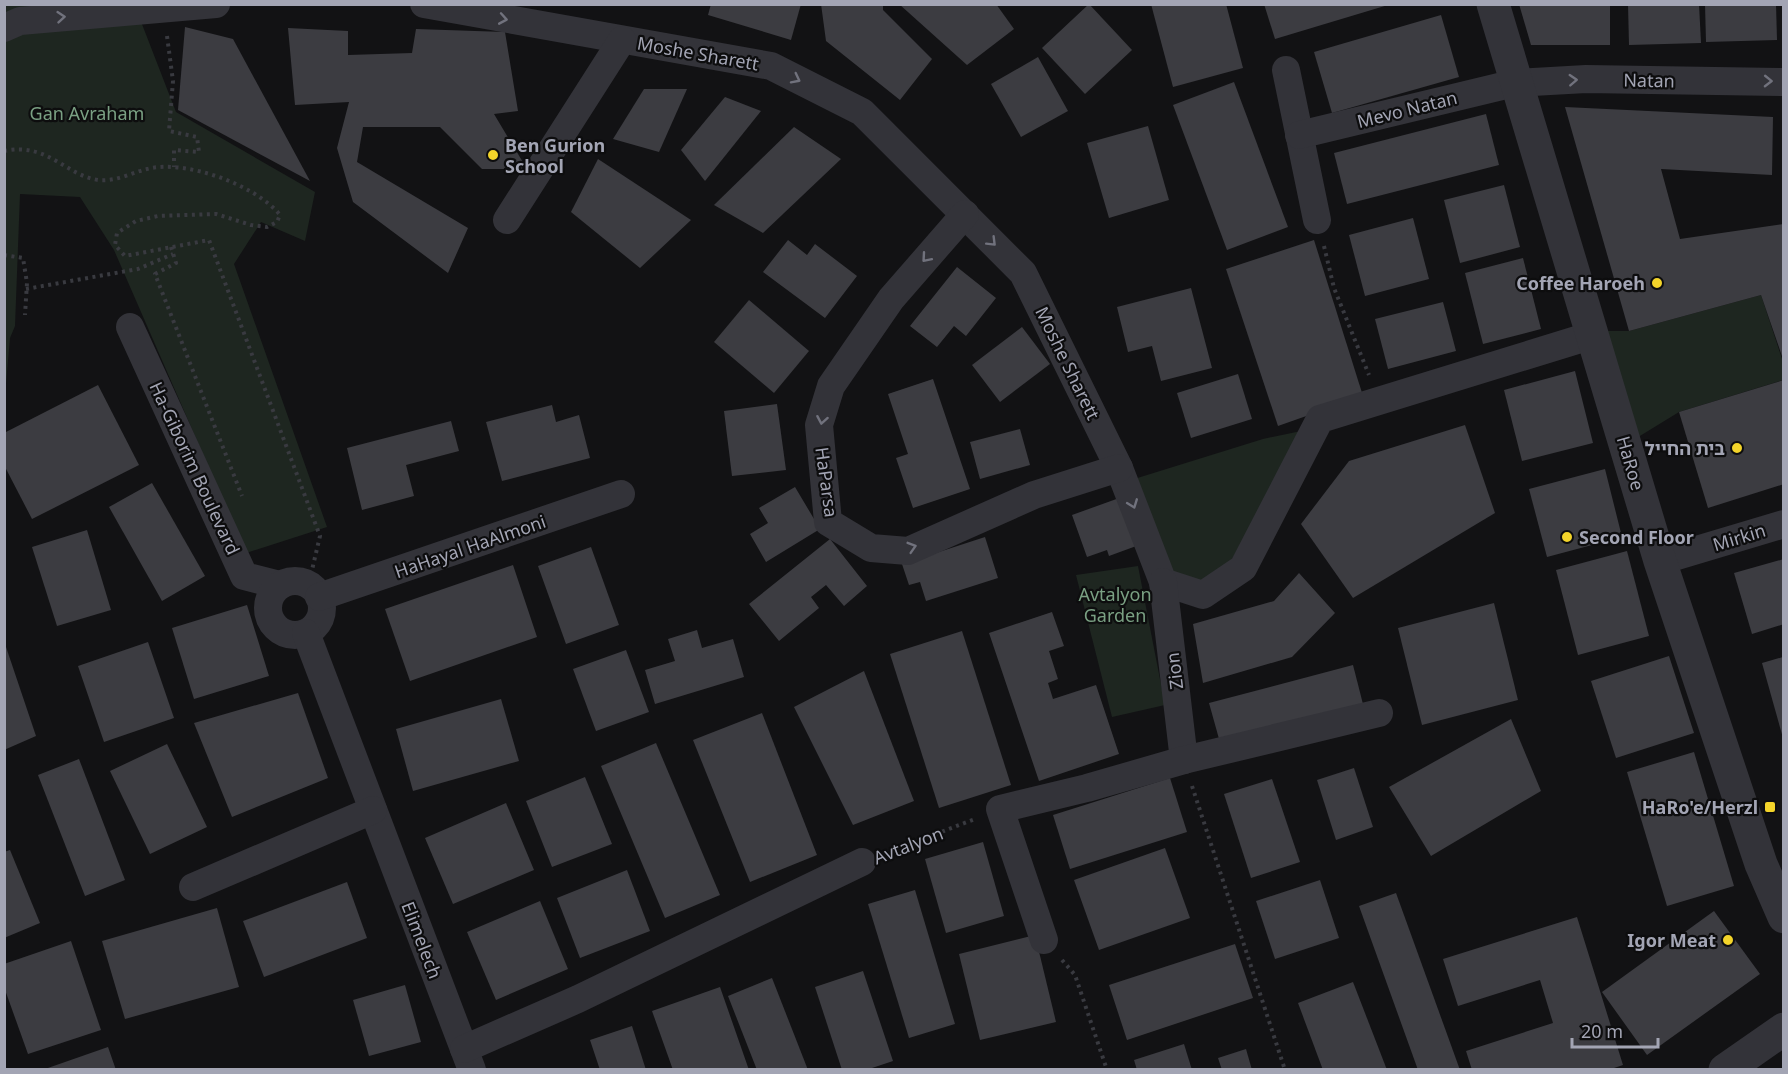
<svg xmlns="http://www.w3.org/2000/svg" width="1788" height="1074" font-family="'Noto Sans','Noto Sans Hebrew',sans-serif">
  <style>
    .green { fill: #1e2620 }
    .building { fill: #3c3c41 }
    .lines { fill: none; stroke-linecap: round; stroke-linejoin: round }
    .path { stroke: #393a40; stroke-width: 4; stroke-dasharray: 3 4.5; stroke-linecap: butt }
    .minor { stroke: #333339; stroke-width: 28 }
    .tertiary { stroke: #333339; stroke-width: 33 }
    .oneway { stroke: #71727d }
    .poi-dot { fill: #f3d42a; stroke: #0d0d0e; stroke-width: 2 }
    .labels { text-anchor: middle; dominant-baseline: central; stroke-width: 4.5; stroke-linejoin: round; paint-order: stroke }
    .street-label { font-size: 18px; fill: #a3a5b4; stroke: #0d0d0e }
    .park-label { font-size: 18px; fill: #7aa083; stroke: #0d0d0e }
    .poi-label { font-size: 18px; font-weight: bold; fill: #a3a5b4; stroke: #0d0d0e; text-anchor: end }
  </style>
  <rect width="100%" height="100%" fill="#121214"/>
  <g class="green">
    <path d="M5,5H89L140,19L176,112L315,192L305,241L261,222L234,264L327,527L246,553L114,250L80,197L20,194L15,326L10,338L5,395Z"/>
    <path d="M1761,295L1783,362V380L1679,412L1635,439L1601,331H1629Z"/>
    <path d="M1306,430L1226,570L1200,585L1167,573L1131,480L1263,439Z"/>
    <path d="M1138,566L1165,705L1112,717L1076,575Z"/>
  </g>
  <g class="building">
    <path d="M711,4H801L791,40L708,15Z"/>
    <path d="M821,4H883V10L932,59L900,100L826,41Z"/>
    <path d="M899,4H996L1014,29L967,65Z"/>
    <path d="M1089,4L1132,50L1085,94L1042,48Z"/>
    <path d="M1151,4H1226L1243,68L1173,87Z"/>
    <path d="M1264,4H1388V5L1275,39Z"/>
    <path d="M1519,4H1610V45H1531Z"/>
    <path d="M1628,4H1699L1701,43L1629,45Z"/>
    <path d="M1705,4H1776L1777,40L1706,42Z"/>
    <path d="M1441,15L1459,77L1332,113L1314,52Z"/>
    <path d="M185,27L233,39L310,181L178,110Z"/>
    <path d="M288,28L348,31V55L412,53L416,29L505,32L518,111L494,114L527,169H482L440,127H363L357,162L468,228L448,273L353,202L337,148L349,102L295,105Z"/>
    <path d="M1038,57L1068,111L1021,137L991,84Z"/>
    <path d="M1234,82L1288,227L1227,250L1173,105Z"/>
    <path d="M644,89H687L659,152L613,139Z"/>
    <path d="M725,97L761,111L705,181L681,150Z"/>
    <path d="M1565,107L1773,117L1772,175L1661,169L1680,239L1784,224V362L1761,295L1629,331Z"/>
    <path d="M1486,114L1499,165L1347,204L1334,153Z"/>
    <path d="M1148,126L1169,200L1109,218L1087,143Z"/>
    <path d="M794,127L841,159L763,233L714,205Z"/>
    <path d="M598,159L691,220L640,268L571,212Z"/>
    <path d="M1504,185L1520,247L1460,263L1444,200Z"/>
    <path d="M1413,218L1429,279L1365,296L1349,235Z"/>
    <path d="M788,240L807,255L815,244L857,276L825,318L763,272Z"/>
    <path d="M1314,240L1363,396L1278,426L1226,269Z"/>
    <path d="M1523,258L1541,329L1483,344L1465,273Z"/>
    <path d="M957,267L996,298L966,336L954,326L937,347L910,326Z"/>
    <path d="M1191,288L1212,368L1161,381L1152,346L1128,352L1117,307Z"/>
    <path d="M749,300L809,351L774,393L714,342Z"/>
    <path d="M1443,302L1456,351L1388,369L1375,319Z"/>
    <path d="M1022,327L1050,364L1000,402L972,365Z"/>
    <path d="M1575,371L1593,443L1522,461L1504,390Z"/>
    <path d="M1238,374L1252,419L1191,438L1177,393Z"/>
    <path d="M933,379L970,489L913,508L896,458L908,454L888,394Z"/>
    <path d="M1784,380V484L1708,508L1679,412Z"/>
    <path d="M98,385L139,465L32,519L4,465V433Z"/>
    <path d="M777,404L786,470L732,476L724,411Z"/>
    <path d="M552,405L556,422L579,415L590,458L502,481L486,422Z"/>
    <path d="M451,421L459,451L406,465L414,496L362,510L347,448Z"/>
    <path d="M1465,425L1495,513L1353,598L1301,524L1349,461Z"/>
    <path d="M1020,429L1030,465L980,479L970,442Z"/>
    <path d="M1605,469L1622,537L1547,557L1529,489Z"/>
    <path d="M152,483L205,576L162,601L109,507Z"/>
    <path d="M795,487L820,529L766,562L750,534L768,523L759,508Z"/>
    <path d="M1122,497L1139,545L1109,556L1107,550L1087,557L1072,515Z"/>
    <path d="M87,530L111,610L57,626L32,547Z"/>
    <path d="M985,537L998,578L926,601L920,582L909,585L902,564Z"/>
    <path d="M830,539L867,586L844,606L826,585L811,597L819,608L779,641L749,604Z"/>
    <path d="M591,547L619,625L566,644L538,566Z"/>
    <path d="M1627,551L1649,636L1578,655L1556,570Z"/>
    <path d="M1784,559V624L1752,634L1734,573Z"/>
    <path d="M513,565L537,637L410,681L385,609Z"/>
    <path d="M1299,573L1335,613L1292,657L1203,683L1193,624L1274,601Z"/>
    <path d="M1494,603L1518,700L1422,725L1398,628Z"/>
    <path d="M247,605L269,676L194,699L172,628Z"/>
    <path d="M1052,612L1064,646L1049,651L1058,679L1048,683L1053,699L1096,685L1119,754L1039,781L989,633Z"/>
    <path d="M697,630L702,648L733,639L744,677L655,704L645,670L675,661L668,639Z"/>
    <path d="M962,631L1011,785L939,808L890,654Z"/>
    <path d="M4,641L36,736L4,750Z"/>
    <path d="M148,642L174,718L104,742L78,666Z"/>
    <path d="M626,650L649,712L596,731L573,669Z"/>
    <path d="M1669,656L1694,733L1616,758L1591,681Z"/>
    <path d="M1783,657L1784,738H1783L1762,663Z"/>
    <path d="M1353,665L1364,708L1221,746L1209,703Z"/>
    <path d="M864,671L914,801L853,825L794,707Z"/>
    <path d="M298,693L328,778L232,817L194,723Z"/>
    <path d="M501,699L519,761L413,791L396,729Z"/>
    <path d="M762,713L817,855L750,882L693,740Z"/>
    <path d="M1511,719L1541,791L1431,856L1389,787Z"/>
    <path d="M656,743L720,895L665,918L601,766Z"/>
    <path d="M167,744L207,827L150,854L110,771Z"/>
    <path d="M1694,752L1734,886L1667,906L1627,772Z"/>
    <path d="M79,759L125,880L85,896L38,775Z"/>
    <path d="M1354,768L1373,827L1336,840L1317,780Z"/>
    <path d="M585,777L612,844L552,867L526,801Z"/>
    <path d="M1170,778L1187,832L1070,869L1053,815Z"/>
    <path d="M1272,779L1300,862L1251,878L1224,794Z"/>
    <path d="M506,803L534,870L453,904L425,838Z"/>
    <path d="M983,842L1004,916L946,933L925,859Z"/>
    <path d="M1165,848L1190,918L1099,950L1074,880Z"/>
    <path d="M10,850L40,923L4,938V852Z"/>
    <path d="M627,870L650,931L580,958L557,898Z"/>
    <path d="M1320,880L1339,938L1275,959L1256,901Z"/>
    <path d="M347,882L367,938L264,977L243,921Z"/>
    <path d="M915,890L955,1024L909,1038L868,904Z"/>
    <path d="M1396,893L1460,1070H1418L1359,906Z"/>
    <path d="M540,901L568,969L496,1000L467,932Z"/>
    <path d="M217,908L239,987L125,1019L102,941Z"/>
    <path d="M1714,911L1760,974L1647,1055L1602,992Z"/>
    <path d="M1577,917L1623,1065L1608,1070H1472L1466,1051L1553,1023L1540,980L1458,1006L1443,959Z"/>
    <path d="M1035,935L1056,1022L980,1040L959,954Z"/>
    <path d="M71,941L101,1030L28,1054L4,987V964Z"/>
    <path d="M1235,944L1253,998L1127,1040L1109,985Z"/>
    <path d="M863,971L893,1061L866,1070H842L815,987Z"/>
    <path d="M772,978L808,1070H757L728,996Z"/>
    <path d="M1353,982L1387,1070H1323L1298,1003Z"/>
    <path d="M405,985L421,1042L369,1056L353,1000Z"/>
    <path d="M720,987L749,1070H673L652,1011Z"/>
    <path d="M632,1026L646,1070H600L590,1040Z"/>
    <path d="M1184,1044L1192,1070H1137L1134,1060Z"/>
    <path d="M108,1047L116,1070H45V1069Z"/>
    <path d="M1246,1049L1252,1070H1222L1218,1058Z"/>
  </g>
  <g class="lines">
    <g class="path">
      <path d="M167,36L173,81L169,131L197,137L199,152L174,150V167"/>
      <path d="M4,151C48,142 65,175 98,180C115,182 131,173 147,169C185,159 256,185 280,215L277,222L267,227L251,225L216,214L158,216L136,221L117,233L115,245L125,256L209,240L320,536L312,570"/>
      <path d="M1324,246L1334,288L1369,375"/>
      <path d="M171,247L176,263L155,274L242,496"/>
      <path d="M4,255L23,258L27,283L25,315"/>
      <path d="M26,289L138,269L173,254"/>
      <path d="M1192,786L1285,1070"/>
      <path d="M886,853L975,819"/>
      <path d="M1062,960L1075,975L1107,1070"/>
    </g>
    <g class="minor">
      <path d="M424,4L771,66L862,112L1023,273L1119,468L1163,582L1203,595L1243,568L1320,419L1593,335"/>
      <path d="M4,28L20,21L216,4"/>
      <path d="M1286,70L1317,220"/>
      <path d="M1299,135L1515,83L1586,79L1784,82"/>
      <path d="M965,214L891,299L831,386L819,425L828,522L871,548L908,551L1034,495L1119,468"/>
      <path d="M507,220L622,40"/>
      <path d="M130,327L244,576L280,585"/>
      <path d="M1660,561L1784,524"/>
      <circle cx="295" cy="608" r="27"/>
      <path d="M1163,582L1184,760"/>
      <path d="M319,597L621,494"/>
      <path d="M306,633L472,1070"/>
      <path d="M193,887L373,810"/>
      <path d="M1044,940L1000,809L1087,788L1184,760L1379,713"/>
      <path d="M464,1049L578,999L862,862"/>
    </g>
    <g class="tertiary">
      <path d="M1493,4L1660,561L1761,864L1784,917"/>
      <path d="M1725,1070L1784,1029"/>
    </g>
  </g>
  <defs><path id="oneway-chevron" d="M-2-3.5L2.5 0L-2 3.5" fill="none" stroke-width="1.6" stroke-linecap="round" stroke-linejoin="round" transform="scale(1.5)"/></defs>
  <g class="oneway">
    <use href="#oneway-chevron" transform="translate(61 17) rotate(-5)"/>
    <use href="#oneway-chevron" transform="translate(503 19) rotate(10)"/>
    <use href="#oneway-chevron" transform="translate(796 79) rotate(27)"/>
    <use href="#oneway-chevron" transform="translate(1573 80) rotate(-3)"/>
    <use href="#oneway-chevron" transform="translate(1768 81) rotate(1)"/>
    <use href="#oneway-chevron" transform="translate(992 242) rotate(45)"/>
    <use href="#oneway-chevron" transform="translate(926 258) rotate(131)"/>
    <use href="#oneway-chevron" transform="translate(822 420) rotate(100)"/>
    <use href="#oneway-chevron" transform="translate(1133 504) rotate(69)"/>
    <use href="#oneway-chevron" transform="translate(912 547) rotate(-17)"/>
  </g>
  <g class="poi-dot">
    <circle cx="493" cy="155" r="6"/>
    <circle cx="1657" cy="283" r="6"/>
    <circle cx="1737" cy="448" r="6"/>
    <circle cx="1567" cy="537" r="6"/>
    <rect x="1764" y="801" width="12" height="12" rx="3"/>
    <circle cx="1728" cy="940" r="6"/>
  </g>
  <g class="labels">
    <g class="street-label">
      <text transform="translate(698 53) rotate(10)">Moshe Sharett</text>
      <text transform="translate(1649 80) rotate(1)">Natan</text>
      <text transform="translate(1407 109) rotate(-14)">Mevo Natan</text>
      <text transform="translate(1068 363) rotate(64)">Moshe Sharett</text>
      <text transform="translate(1631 463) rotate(74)">HaRoe</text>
      <text transform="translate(195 468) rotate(65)">Ha-Giborim Boulevard</text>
      <text transform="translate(827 482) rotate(82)">HaParsa</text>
      <text transform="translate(1739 537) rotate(-17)">Mirkin</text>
      <text transform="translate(470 546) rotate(-19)">HaHayal HaAlmoni</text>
      <text transform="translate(1174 671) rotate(-97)">Zion</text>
      <text transform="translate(908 845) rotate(-21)">Avtalyon</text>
      <text transform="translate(422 940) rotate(69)">Elimelech</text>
    </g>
    <g class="park-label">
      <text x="87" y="113">Gan Avraham</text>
      <text x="1115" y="594">Avtalyon<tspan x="1115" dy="21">Garden</tspan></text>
    </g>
    <g class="poi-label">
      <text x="505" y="145" text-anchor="start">Ben Gurion<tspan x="505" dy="21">School</tspan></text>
      <text x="1645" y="283">Coffee Haroeh</text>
      <text x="1725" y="448">בית החייל</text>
      <text x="1579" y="537" text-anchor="start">Second Floor</text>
      <text x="1758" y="807">HaRo'e/Herzl</text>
      <text x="1716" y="940">Igor Meat</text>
    </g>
  </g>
  <rect width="1788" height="1074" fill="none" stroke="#a3a5b4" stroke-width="12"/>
  <path d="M1572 1038v9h86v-9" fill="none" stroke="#a3a5b4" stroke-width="3"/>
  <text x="1581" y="1038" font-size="18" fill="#a3a5b4" stroke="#0d0d0e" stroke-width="4.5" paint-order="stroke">20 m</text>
</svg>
